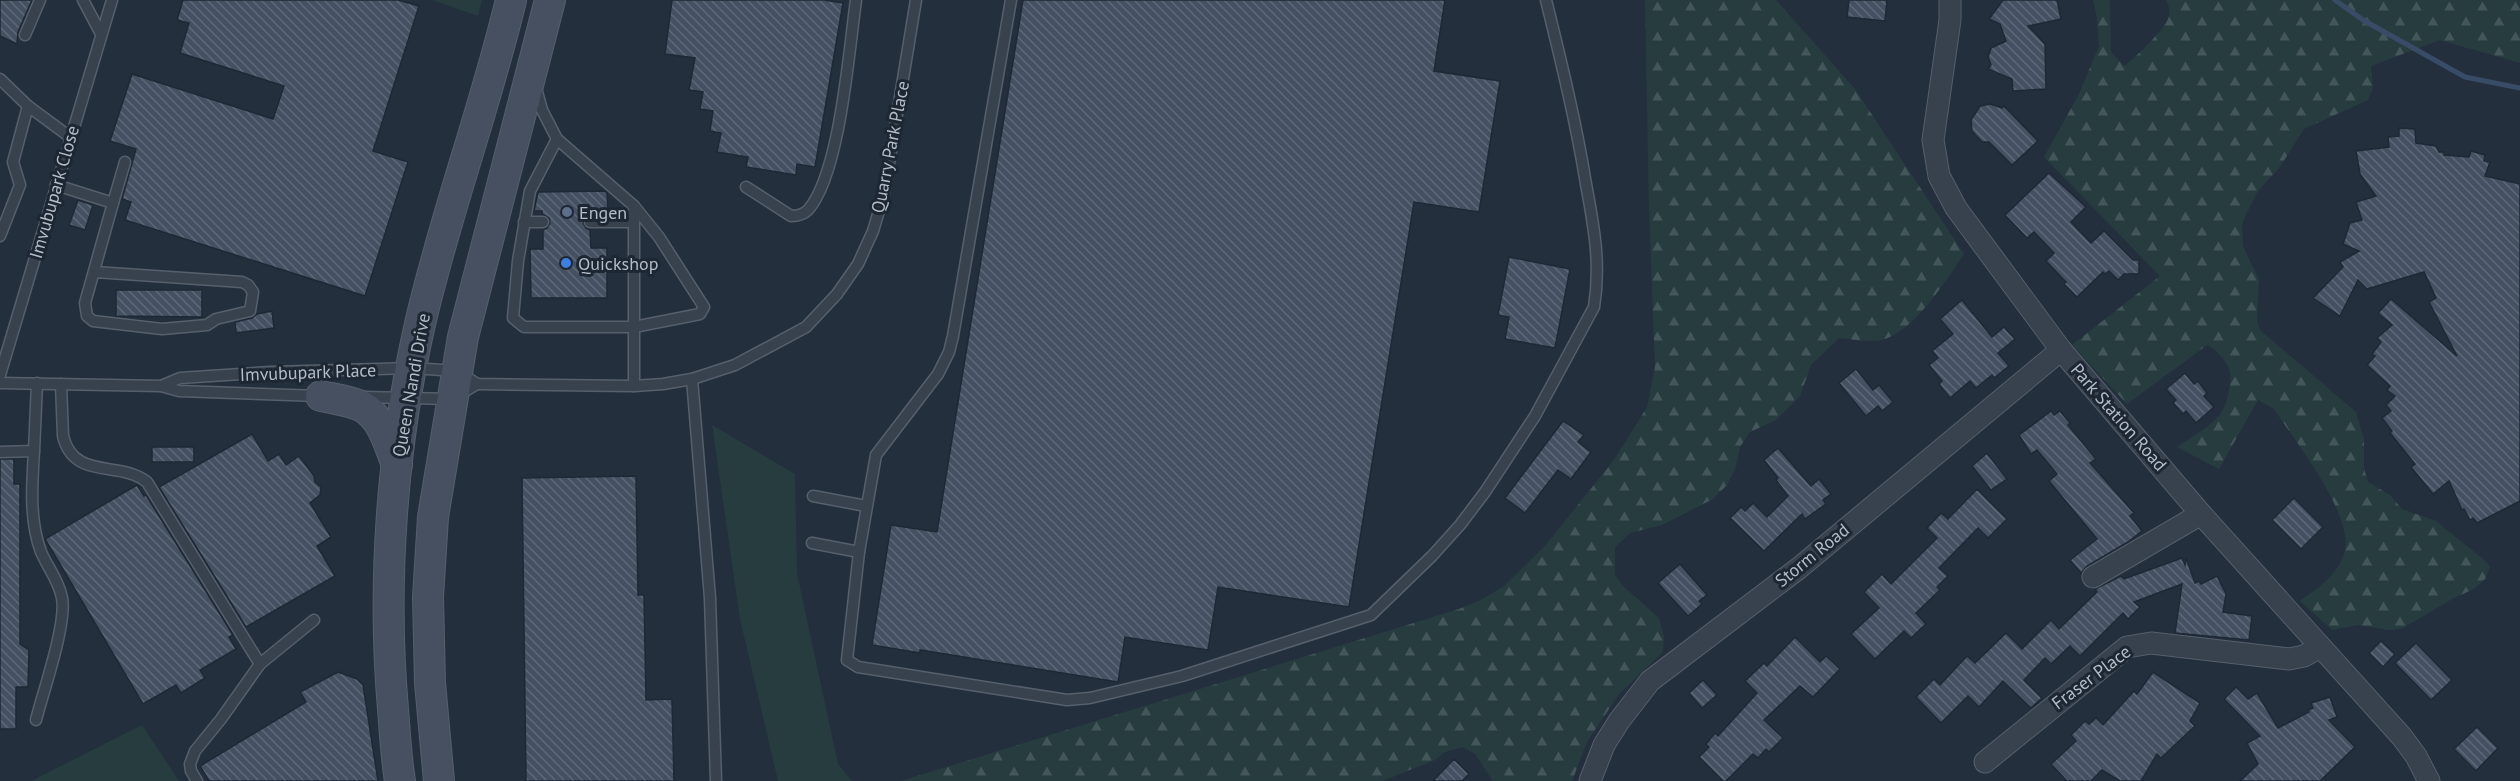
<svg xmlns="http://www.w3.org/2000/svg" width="2520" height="781" font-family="'PT Sans',sans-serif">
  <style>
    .green { fill: #263c3f }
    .forest { fill: url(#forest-firs) }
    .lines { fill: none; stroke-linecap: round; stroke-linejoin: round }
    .stream { stroke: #394c67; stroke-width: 5 }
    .building { fill: url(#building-back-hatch); stroke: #1f2835; stroke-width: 1.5 }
    .service-casing { stroke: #565f6c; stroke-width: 13 }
    .minor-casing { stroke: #565f6c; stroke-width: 23 }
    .secondary-casing { stroke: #565f6c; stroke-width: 32 }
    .service { stroke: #38414e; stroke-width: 10 }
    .minor { stroke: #38414e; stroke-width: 21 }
    .secondary { stroke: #465061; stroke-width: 30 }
    .service-dot { fill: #5c6f8a; stroke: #1d2633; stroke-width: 2 }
    .shop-dot { fill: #3f7fe0; stroke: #1d2633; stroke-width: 2 }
    .labels { text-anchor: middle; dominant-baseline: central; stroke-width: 6; stroke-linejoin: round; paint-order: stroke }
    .street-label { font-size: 18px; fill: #b4bcc9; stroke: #1d2633 }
    .poi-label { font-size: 18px; fill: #b4bcc9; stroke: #1d2633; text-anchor: start }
  </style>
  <defs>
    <pattern id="forest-firs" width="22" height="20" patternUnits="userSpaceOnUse" patternTransform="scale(1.5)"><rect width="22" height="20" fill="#263c3f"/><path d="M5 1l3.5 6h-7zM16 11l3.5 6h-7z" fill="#435659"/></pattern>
    <pattern id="building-back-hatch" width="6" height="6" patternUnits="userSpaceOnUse" patternTransform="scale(1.5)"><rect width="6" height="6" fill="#455162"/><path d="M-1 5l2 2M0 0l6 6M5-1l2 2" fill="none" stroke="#5d6877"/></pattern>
  </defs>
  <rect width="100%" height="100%" fill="#242f3e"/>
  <g class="green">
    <path d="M432,0H482L478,16Z"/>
    <path d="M712,425L795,474L797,573L838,764L852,781H778L740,619Z"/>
    <path d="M142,725L179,781H31Z"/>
  </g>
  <g class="forest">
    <path d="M1645,0H1776L1855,89L1964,254C1947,279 1913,334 1881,340C1868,343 1852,339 1839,338L1811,365L1800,396L1776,420L1750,432L1740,447L1736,467L1727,485L1713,499L1662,525L1630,533L1615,547V575L1623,586L1659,618L1664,638L1663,652L1619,694L1587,742L1572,781H1493L1475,754L1463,747L1445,752L1435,760L1382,781H901L1459,609L1481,600L1504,586L1544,547L1614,460L1647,407L1655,367L1649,208Z"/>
    <path d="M2093,0H2110L2111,52L2124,66C2134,59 2164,30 2168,19C2171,12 2169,6 2166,0H2520V63L2440,40L2371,66L2373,88L2368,100L2304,129L2280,167L2258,191L2245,216L2242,225L2243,246L2259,280L2257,320L2260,330L2356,412L2364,439V468L2368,482L2390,495L2402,509L2436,521L2484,560L2490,567L2485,579L2474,589L2452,599L2403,628L2389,630L2358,625L2332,630L2300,601C2318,588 2340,574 2345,550C2353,514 2294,440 2274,409L2258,400L2219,469L2177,447C2191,437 2211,427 2221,413C2227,404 2232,383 2230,372C2228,362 2216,349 2207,345L2127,404L2072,345L2160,276L2044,157L2079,94L2099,46L2097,18Z"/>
  </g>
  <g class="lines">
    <path class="stream" d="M2335,0L2363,20L2465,77L2520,88"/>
  </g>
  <g class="building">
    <path d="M0,0H32L18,32L17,44L0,36Z"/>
    <path d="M183,0H398L419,6L373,151L408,162L365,296L125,220L131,202L122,199L136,149L110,141L132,74L273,119L284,86L180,53L189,23L177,20Z"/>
    <path d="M672,0H824L843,3L815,167L797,164L796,175L746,167L748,157L717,152L721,133L710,131L713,111L700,109L703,92L689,90L695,58L665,54Z"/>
    <path d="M1023,0H1445L1434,71L1500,81L1479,212L1414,202L1349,607L1218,587L1208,650L1125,637L1118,682L920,650V653L872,645L891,525L937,532Z"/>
    <path d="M1849,0H1887L1885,21L1847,17Z"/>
    <path d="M2003,0H2057L2061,19L2028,26L2045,44L2046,89L2013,91L2012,79L1988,69L1991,65L1988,57L1991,48L2006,41L2000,24L1989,19Z"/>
    <path d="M1990,104L2002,108L2004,106L2038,141L2012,165L1989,142H1982L1972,131L1971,120L1980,106Z"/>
    <path d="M2399,128L2415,129L2416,143L2436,146L2439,152H2444V155L2469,157L2471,151L2485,155L2484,161L2490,162L2485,176L2520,184V501L2477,523L2473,518L2470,520L2464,509L2462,510L2449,481L2433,494L2411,467L2415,464L2390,433L2392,431L2382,418L2391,411L2386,405L2395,396L2387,390L2390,386L2367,365L2375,356L2372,354L2381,342L2377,338L2392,325L2378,313L2391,299L2457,356L2429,302L2436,298L2424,272L2367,289L2358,280L2340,316L2313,298L2343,267L2340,262L2359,251L2343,244L2350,223L2362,220L2356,202L2376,196L2360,174L2356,151L2389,147L2388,137L2399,136Z"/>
    <path d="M2049,173L2086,207L2071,222L2091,243L2104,231L2133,260H2139V274H2124L2118,280L2109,271L2105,274L2103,272L2077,297L2064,284L2066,282L2046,261L2054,253L2034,232L2027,238L2005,215Z"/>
    <path d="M605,191L607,193L608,211L590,212L583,223L586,228L590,230L591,248H607V298H531L530,249H543V230L547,228L550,223L549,218L542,214V211H534L538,192Z"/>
    <path d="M78,200L93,205L85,230L69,225Z"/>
    <path d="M1509,257L1570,269L1555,348L1505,339L1509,317L1498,315Z"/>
    <path d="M116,290H202V317L116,316Z"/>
    <path d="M1962,300L1992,337L2004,327L2015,339L1998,353L2009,366L1994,378L1992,375L1976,388L1970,381L1950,398L1939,384L1942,381L1929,365L1938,358L1932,351L1953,334L1940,319Z"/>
    <path d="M272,311L274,328L236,333L235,322L252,318L257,314Z"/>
    <path d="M1856,369L1873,390L1879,385L1893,402L1882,411L1878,406L1866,416L1839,383Z"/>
    <path d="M2185,373L2194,384L2198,381L2207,393L2204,396L2214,407L2196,423L2186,411L2183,414L2173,403L2176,400L2166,389Z"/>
    <path d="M2051,411L2054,415L2060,411L2070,423L2068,425L2096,459L2090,463L2134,513L2130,516L2142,531L2128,542L2087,566L2081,573L2070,560L2097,539L2049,481L2057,474L2037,450L2031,454L2019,435Z"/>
    <path d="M1563,421L1584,435L1578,442L1591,452L1571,479L1558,470L1525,513L1505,498Z"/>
    <path d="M252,434L268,461L279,454L286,465L299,456L314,476L315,482L321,487L320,495L310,503L331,537L317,546L335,576L246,627L159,487Z"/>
    <rect x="152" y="447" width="42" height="15"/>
    <path d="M1778,448L1811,486L1819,479L1831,494L1823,500L1826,504L1805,519L1802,514L1764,551L1730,518L1741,507L1745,511L1753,503L1767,517L1788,496L1776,480L1778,478L1764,460Z"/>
    <path d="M1987,453L2007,479L1991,490L1972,466Z"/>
    <path d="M0,459H14V484H20V644L29,650L28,687H16V729H0Z"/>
    <path d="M636,476L638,595H644L646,700L672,699L674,781H526L522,478Z"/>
    <path d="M137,485L144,496L146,495L233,635L229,637L236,649L200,670L205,678L181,693L176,685L143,704L45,539Z"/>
    <path d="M1977,489L2007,519L1988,538L1978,528L1939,568L1948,576L1937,587L1940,590L1916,613L1926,624L1911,638L1904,631L1875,659L1851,634L1879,608L1864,592L1882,574L1891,584L1937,538L1927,528L1941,513L1948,519Z"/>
    <path d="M2294,498L2323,527L2301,549L2272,520Z"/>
    <path d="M2182,558L2185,565L2186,558L2195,583L2199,581L2201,584L2217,576L2226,594L2223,612L2252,616L2249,640L2175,633L2182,584L2134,602L2140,607L2128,619L2123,613L2080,656L2070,646L2051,664L2045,658L2024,680L2042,698L2031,708L2003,681L1979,707L1968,696L1941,723L1916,697L1934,679L1940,685L1967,656L1975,663L2006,633L2022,649L2051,620L2059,629L2097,592L2095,589L2121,576L2124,579Z"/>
    <path d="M1680,564L1707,595L1699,601L1702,604L1688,616L1658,583Z"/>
    <path d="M1795,637L1820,662L1826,656L1840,669L1813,697L1800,686L1764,720L1783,738L1769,752L1766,749L1758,758L1753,754L1726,781H1723L1699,757L1709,747L1706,744L1715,733L1718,736L1757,693L1745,681L1764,663L1767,666Z"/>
    <path d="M2381,641L2395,654L2383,667L2369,653Z"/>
    <path d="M2416,643L2452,680L2431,700L2395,663Z"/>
    <path d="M338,672L357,679L363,685L378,781H209L200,766L306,702L300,692Z"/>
    <path d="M2153,672L2200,703L2190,721L2195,726L2161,758L2157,754L2141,781H2120L2102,770L2091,781H2067L2051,764L2076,741L2071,735L2085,721L2089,724L2096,718L2103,725L2134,691L2137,694Z"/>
    <path d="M1703,680L1717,695L1702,708L1689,693Z"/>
    <path d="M2236,687L2248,699L2257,693L2278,728L2309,712L2308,710L2313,708L2311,703L2330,697L2337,717L2329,720L2355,747L2320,781H2240L2258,764L2247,743L2260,736L2224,699Z"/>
    <path d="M2477,727L2498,748L2476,771L2454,749Z"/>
    <path d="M1454,759L1469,774L1462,781H1433Z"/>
  </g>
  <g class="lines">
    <g class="service-casing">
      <g id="service">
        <path d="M83,0L101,34"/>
        <path d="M1011,0L953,336L949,352L938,374L876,455L859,552L847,660L858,667L1067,700L1090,698L1182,676L1371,615L1432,556L1460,525L1485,492L1535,416L1594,307C1601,264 1594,227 1586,184C1576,122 1561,61 1546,0"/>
        <path d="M25,35L40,0"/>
        <path d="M0,79L28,106L70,137"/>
        <path d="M536,88L542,110L557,139L634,206L659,237L704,307L700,314L634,327H524L513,318L518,261L530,191L557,139"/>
        <path d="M56,185L113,203L85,303L87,316L93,321L162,329L207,325L216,319L250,311L253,292L248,285L242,282L95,272"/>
        <path d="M746,187L791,216C797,216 803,215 808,210C840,174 849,50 856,0"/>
        <path d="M113,203L125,162"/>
        <path d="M524,222H543"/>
        <path d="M590,222H634"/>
        <path d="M0,236L20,185L13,162L28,106"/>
        <path d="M0,375L112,0"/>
        <path d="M692,379L710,598L716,781"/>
        <path d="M0,383L161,386L179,391L320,396"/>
        <path d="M61,384L63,436C74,481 120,460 147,482L260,664L314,620"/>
        <path d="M161,386L180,378L271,372L412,368L457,371L477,384L634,386L663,384L692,379L735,365L806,327L837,294L858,264L873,231L884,194L916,0"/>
        <path d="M634,386V206"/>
        <path d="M363,397L452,399L477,384"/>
        <path d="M34,451C32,484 29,520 41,552C48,568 59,581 62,598C67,624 43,692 36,720"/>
        <path d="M0,452L34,451L37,383"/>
        <path d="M813,496L866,506"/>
        <path d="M812,543L859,552"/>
        <path d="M197,781L191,771L190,764L195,751L221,719L260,664"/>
      </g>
    </g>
    <g class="minor-casing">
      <g id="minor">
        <path d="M1950,0V20L1933,140L1939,176L1956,208L2061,350L2201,514L2402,737L2416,756L2429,781"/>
        <path d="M2093,577L2201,514"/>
        <path d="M1985,762L2127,647L2151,643L2289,659L2304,656L2320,647"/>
        <path d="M1590,781L1604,745L1619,721L1650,681L1799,568L2061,350"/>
      </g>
    </g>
    <g class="secondary-casing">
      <g id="secondary">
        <path d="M321,396C334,399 352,401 363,407C383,419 389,445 397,465"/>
        <path d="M400,781C396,757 395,733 393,709C382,584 392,447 420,324C445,215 485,109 511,0"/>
        <path d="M439,781L430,683L428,597L433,517L463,337L550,0"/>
      </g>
    </g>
    <use href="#service" class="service"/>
    <use href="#minor" class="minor"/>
    <use href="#secondary" class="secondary"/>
  </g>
  <circle class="service-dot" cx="567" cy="212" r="6"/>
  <circle class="shop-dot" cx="566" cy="263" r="6"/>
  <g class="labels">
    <g class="street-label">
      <text transform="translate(890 147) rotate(-79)">Quarry Park Place</text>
      <text transform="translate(54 192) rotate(-74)">Imvubupark Close</text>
      <text transform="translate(308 372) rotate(-2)">Imvubupark Place</text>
      <text transform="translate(411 385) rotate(-80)">Queen Nandi Drive</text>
      <text transform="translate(2119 417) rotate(49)">Park Station Road</text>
      <text transform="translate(1812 555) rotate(-39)">Storm Road</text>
      <text transform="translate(2091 677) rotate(-37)">Fraser Place</text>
    </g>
    <g class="poi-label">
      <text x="579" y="212">Engen</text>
      <text x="578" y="263">Quickshop</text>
    </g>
  </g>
</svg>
